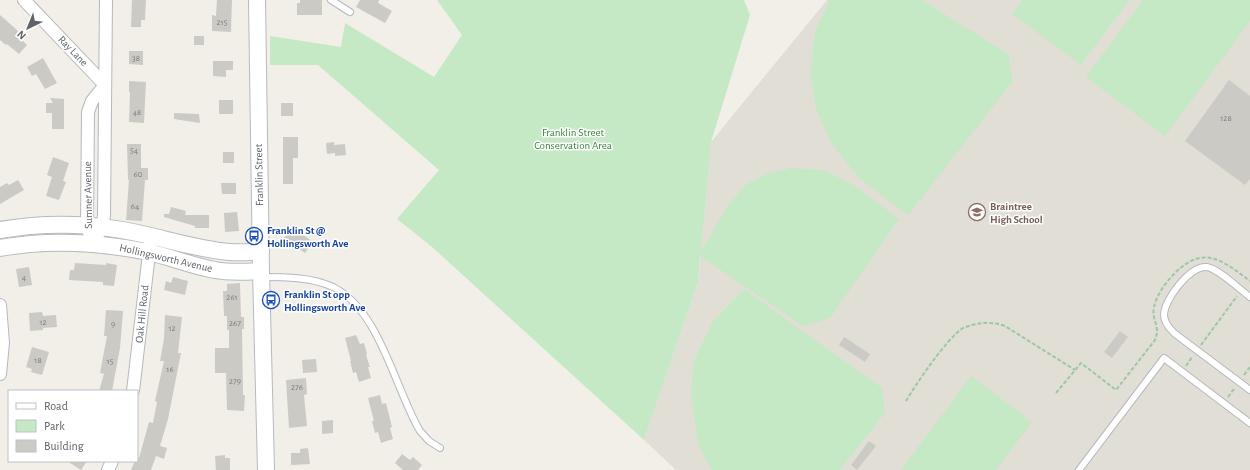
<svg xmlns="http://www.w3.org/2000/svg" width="1250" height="470" font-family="'Alegreya Sans',sans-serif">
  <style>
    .education { fill: #e1ded6 }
    .green { fill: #c5e8c5 }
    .building { fill: #cccac5 }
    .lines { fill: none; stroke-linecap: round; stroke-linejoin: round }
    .lane-casing { stroke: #b5b8bc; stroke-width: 8 }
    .street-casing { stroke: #b5b8bc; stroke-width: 14 }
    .secondary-casing { stroke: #b6babf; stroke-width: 18 }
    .path { stroke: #9cc7a9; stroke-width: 2; stroke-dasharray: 4 2; stroke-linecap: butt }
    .lane { stroke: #fff; stroke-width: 6 }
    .street { stroke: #fff; stroke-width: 12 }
    .secondary { stroke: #fff; stroke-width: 16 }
    .labels { text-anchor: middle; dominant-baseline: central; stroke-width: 3; stroke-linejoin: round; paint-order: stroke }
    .number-label { font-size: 9px; fill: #7a7d7f }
    .street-label { font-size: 11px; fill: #5f6368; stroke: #fff }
    .park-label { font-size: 11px; fill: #348238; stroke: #fff }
    .education-label { font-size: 11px; font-weight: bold; fill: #785e54; stroke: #fff; text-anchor: start }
    .transit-label { font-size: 11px; font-weight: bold; fill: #164399; stroke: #fff; text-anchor: start }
  </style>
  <rect width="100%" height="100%" fill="#f1efe8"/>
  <path class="education" d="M827,0H1250V470H676L644,440L698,282L711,142Z"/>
  <g class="green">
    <path d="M437,0H744L750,15L711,142L701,252L728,205L747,184L767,174L791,168L823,170L854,185L899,219L830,318L803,326L700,256L698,282L644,440L431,246L397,219L439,170L318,65H270V36L341,47L345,23L434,77L462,35Z"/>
    <path d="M830,0H922L1008,54L1013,81L908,215L860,179L831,143L816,108L810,74L815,32Z"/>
    <path d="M1022,0H1129L1081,65L1012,14Z"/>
    <path d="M1143,0H1250V21L1165,136L1086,77Z"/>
    <path d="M744,289L882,388L885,413L840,470H712L698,445L691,393L694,361L713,321Z"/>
    <path d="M971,376L1032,422L996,470H901Z"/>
  </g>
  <g class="building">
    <path d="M132,0H146L145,20H141V27H131Z"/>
    <path d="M217,0H232L231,32L212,31V15L216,16Z"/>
    <path d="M300,0H322V15H297V3H300Z"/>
    <path d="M360,0H379L378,3L392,11L385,23L356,7Z"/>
    <path d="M0,15L18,31L16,34L27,45L19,54L7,44L6,45L0,40Z"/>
    <rect x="194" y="36" width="10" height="9"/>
    <path d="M129,51H143V65L129,64Z"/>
    <path d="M43,58L57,83L45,89L36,74L32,76L27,67Z"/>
    <path d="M213,61H233V70H226V77L213,76Z"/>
    <path d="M1229,80L1250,96V179L1245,185L1185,141Z"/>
    <path d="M129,81L146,82L144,123L129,122L130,92H129Z"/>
    <path d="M50,98L64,99V129H52V113H46V103H53Z"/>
    <rect x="219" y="100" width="14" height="14"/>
    <rect x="281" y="103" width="12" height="13"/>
    <path d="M174,113L199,114L200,123L174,119Z"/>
    <path d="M283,137H298V158H293V184H283Z"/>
    <path d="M334,142V145L345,144L346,155L335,156V153L327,154L326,143Z"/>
    <path d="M127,144H141V168H148V180H145L142,221L126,220L129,180H128Z"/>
    <rect x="223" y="152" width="11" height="11"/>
    <path d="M53,157L69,163L63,181L66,182L59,200L46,196L52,177L47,175Z"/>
    <path d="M18,180L24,190L0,204V187L7,183L9,185Z"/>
    <path d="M221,183H236V194H222Z"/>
    <path d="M171,207L186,211L185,215H209V228H195V226L164,217V214H169Z"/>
    <path d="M237,212L239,231L225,232L224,213Z"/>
    <path d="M292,227L313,242L305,253L284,238Z"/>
    <path d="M75,263L106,265V263L117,265L114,286L103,285V282L69,280L70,270H74Z"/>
    <path d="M29,267L32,285L19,287L16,269Z"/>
    <path d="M173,277L188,281L185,295L164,290L166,281L171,283Z"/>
    <path d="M240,283L241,317H244V329H242L243,395H245L244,411L227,410L226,373H215V348H229V330H227V316H224L223,291H227V284Z"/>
    <path d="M106,310L123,311L120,348L112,391H99L104,374L100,373L107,336H104Z"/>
    <path d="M42,312L43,316L56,315L57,327L43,328V330L30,331L29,313Z"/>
    <path d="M165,315L182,317L178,353H181L168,419L160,446L167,448L164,459L156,456L151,470H131L135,461H137V457L139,458L149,422L153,423L157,402L155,401L164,361H160L164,339Z"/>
    <path d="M1120,331L1128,337L1112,358L1104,352Z"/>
    <path d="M356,335L360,344L364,343L367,354L366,355L370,367H368L371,378L359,382L356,372L353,373L350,361H351L345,338Z"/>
    <path d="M844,337L870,354L865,362L839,345Z"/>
    <path d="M32,347L49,352L42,375L31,372L32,369L26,367Z"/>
    <path d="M316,359L317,372L303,373L302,360Z"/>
    <path d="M306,378L307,394L304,395L307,426L289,428L286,380Z"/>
    <path d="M380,395L382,404L386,403L392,427L390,428L393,439L381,443L378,432L375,433L372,421H374L368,398Z"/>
    <path d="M333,420V433L322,434V421Z"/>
    <path d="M869,441L876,446L857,470L851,465Z"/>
    <path d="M308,448L310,464L291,465V453H300V449Z"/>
    <path d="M402,454L410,460L413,457L422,465L418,470H403L395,463Z"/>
    <path d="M225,455V458H230V470H216L215,456Z"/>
    <path d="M67,461H87L81,470Z"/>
  </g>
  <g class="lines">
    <g class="lane-casing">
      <g id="lane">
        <path d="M331,0L350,12"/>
        <path d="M261,277C285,277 311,277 333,287C380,310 395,389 420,431L429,441L440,448"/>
        <path d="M1250,297C1239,289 1219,269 1207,267C1190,265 1164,300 1164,315C1164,322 1169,328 1174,333L1250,390"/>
        <path d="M1079,470L1164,358L1250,423"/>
      </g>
    </g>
    <g class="street-casing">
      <g id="street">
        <path d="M24,0L105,85"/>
        <path d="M105,85L92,101L88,112L87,226L93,244L102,227L104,216L106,0"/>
        <path d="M0,305L3,343L0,374"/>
        <path d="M133,391L150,245"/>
        <path d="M108,470L112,461"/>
      </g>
    </g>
    <g class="secondary-casing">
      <g id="secondary">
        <path d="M257,0L261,271L266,470"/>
        <path d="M0,230C40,223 82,223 122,230C158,236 193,249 230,252C240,253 251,252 261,251"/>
        <path d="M0,248C49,239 99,242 148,252C171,257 192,266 215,270C230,273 246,272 261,271"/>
      </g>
    </g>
    <g class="path">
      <path d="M1201,345L1237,296"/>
      <path d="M1186,366L1192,357"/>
      <path d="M1244,375L1250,367"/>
      <path d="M1056,393L1081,363L1116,390L1155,340C1161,327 1151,319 1154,307C1157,294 1166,282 1175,273C1204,244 1223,261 1250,281"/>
      <path d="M1228,397L1234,389"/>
      <path d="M906,401C916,384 947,338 963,328C966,327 969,326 972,325C985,322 993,322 1005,326L1075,370"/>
    </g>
    <use href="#lane" class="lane"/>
    <use href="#street" class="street"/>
    <use href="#secondary" class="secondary"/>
  </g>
  <defs>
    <g id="school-ring" transform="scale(0.9)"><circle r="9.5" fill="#fff" stroke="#8d6e63" stroke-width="1.5"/><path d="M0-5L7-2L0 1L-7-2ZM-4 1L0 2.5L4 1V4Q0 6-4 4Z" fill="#8d6e63"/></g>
    <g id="bus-ring" transform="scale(0.9)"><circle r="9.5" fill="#fff" stroke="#1a4fb4" stroke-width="1.5"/><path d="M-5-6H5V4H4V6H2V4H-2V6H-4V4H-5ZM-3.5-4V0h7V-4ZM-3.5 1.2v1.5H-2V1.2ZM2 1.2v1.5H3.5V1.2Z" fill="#1a4fb4"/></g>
  </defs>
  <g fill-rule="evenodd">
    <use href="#school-ring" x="977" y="212"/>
    <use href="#bus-ring" x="254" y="236"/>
    <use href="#bus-ring" x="271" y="300"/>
  </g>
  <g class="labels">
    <g class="number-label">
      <text x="222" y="22">215</text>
      <text x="136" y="58">38</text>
      <text x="137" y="112">48</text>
      <text x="1226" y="118">128</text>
      <text x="134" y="150">54</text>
      <text x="138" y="174">60</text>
      <text x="135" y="206">64</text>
      <text x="24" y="277">4</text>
      <text x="232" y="297">261</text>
      <text x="43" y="322">12</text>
      <text x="235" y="323">267</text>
      <text x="113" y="324">9</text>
      <text x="172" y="328">12</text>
      <text x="38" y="360">18</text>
      <text x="110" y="361">15</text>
      <text x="170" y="369">16</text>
      <text x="235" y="381">279</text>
      <text x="297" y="387">276</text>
    </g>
    <g class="street-label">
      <text transform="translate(73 51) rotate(46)">Ray Lane</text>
      <text transform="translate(259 175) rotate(-91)">Franklin Street</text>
      <text transform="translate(88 195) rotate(-91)">Sumner Avenue</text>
      <text transform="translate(166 258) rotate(13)">Hollingsworth Avenue</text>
      <text transform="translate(142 314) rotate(-84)">Oak Hill Road</text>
    </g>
    <g class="park-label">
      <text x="573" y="132">Franklin Street<tspan x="573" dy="13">Conservation Area</tspan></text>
    </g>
    <g class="education-label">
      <text x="990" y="206">Braintree<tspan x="990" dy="13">High School</tspan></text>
    </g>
    <g class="transit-label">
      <text x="267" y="230">Franklin St @<tspan x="267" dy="13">Hollingsworth Ave</tspan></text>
      <text x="284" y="294">Franklin St opp<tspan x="284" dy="13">Hollingsworth Ave</tspan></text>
    </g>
  </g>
  <rect x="8" y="390" width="130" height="72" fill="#ffffff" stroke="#bfc1c3"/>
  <rect x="16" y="403" width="20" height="6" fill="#ffffff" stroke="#bfc1c3"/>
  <text x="44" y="410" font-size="12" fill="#5f6368">Road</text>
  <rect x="16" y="420" width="20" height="12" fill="#c5e8c5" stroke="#bfc1c3"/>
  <text x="44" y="430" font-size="12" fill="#5f6368">Park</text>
  <rect x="16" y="440" width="20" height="12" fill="#cccac5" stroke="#bfc1c3"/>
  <text x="44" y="450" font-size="12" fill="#5f6368">Building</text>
  <g transform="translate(28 28) rotate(223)" stroke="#ffffff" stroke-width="3" paint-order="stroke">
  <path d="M0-3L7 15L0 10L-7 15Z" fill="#5f6368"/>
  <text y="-6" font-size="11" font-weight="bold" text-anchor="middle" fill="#5f6368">N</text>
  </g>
</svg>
